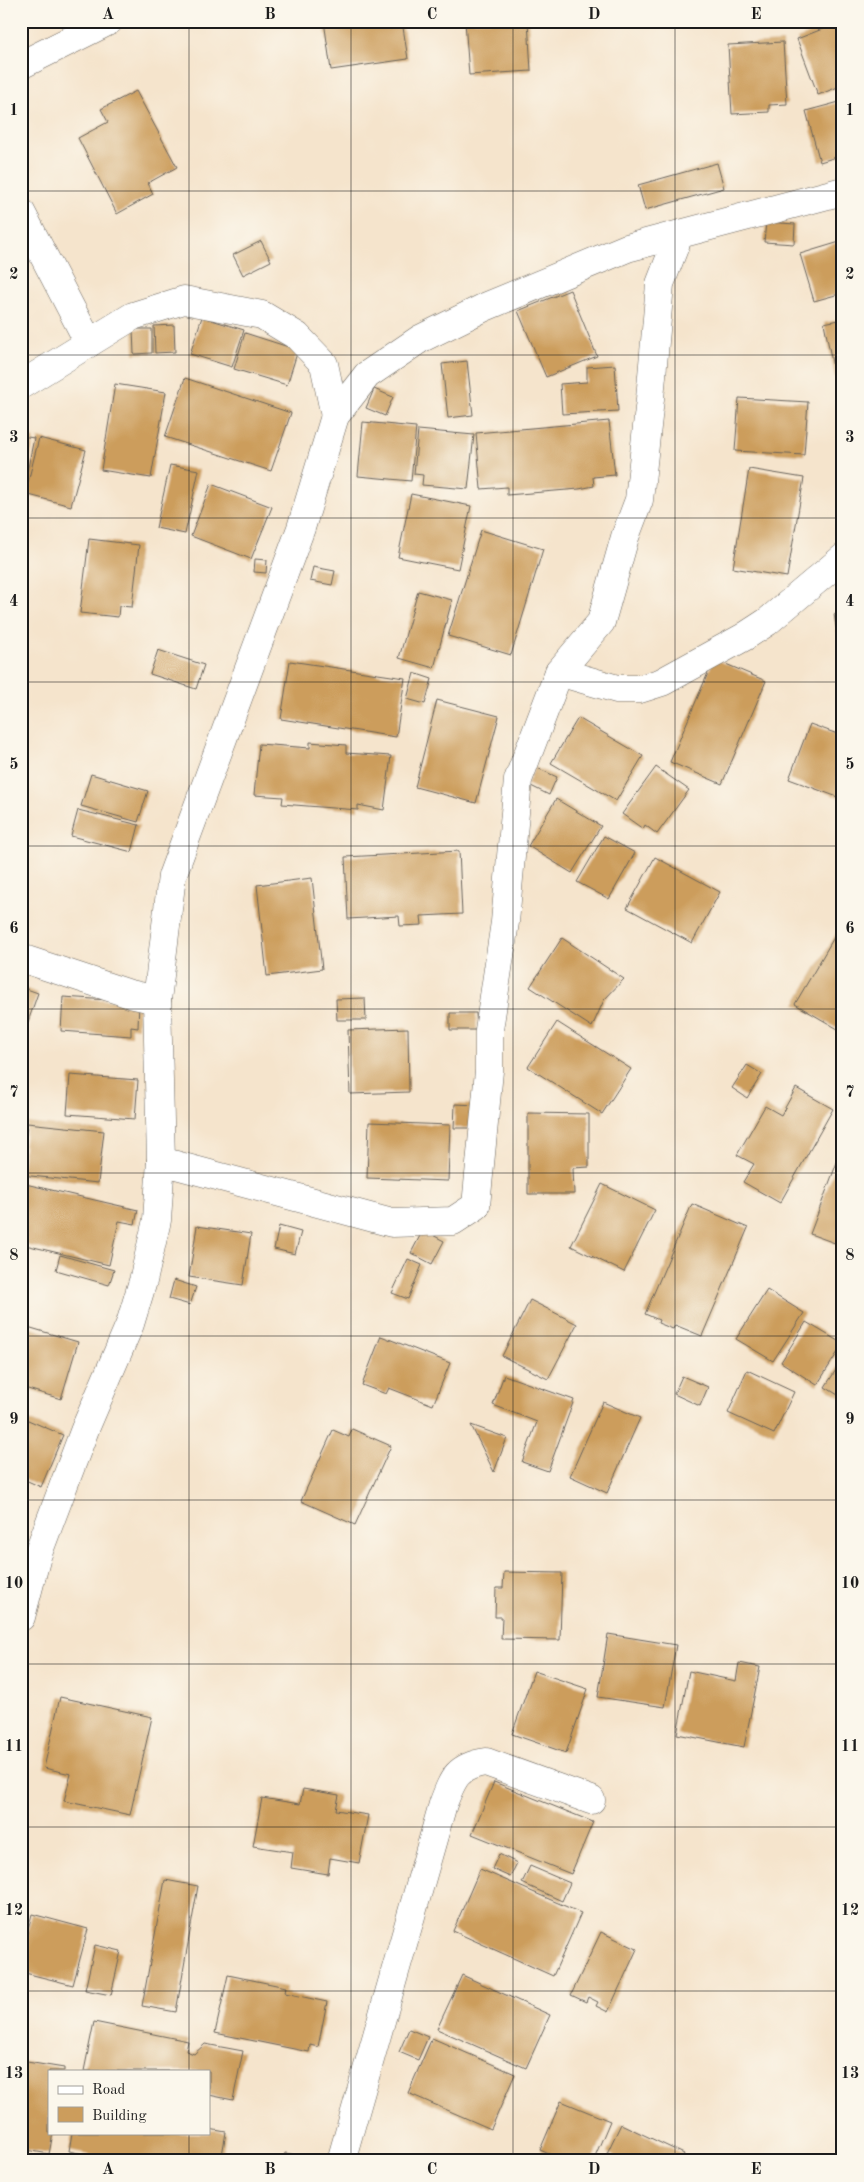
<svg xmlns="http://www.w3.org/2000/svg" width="864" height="2182" font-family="'Old Standard TT',serif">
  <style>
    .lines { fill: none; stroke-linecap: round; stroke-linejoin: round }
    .stream { stroke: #61b1dc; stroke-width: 10 }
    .building { fill: #cc9d5c }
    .minor-casing { stroke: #68625a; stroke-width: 29 }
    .minor { stroke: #fff; stroke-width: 28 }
    .grid { fill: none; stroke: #1c1c1c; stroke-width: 1; stroke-opacity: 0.55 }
    .neatline { fill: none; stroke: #1c1c1c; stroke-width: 2 }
    .grid-label { font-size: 16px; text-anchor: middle; font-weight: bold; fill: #1c1c1c }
  </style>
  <rect width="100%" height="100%" fill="#fbf7ec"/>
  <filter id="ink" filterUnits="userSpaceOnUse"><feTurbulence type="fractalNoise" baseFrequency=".02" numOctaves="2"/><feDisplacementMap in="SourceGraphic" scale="10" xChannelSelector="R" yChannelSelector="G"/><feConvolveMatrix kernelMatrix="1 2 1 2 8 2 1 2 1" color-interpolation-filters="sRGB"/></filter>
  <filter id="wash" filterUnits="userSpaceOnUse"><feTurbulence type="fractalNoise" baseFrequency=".0096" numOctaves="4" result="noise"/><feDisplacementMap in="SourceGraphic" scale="20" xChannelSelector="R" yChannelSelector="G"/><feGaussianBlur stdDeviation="1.12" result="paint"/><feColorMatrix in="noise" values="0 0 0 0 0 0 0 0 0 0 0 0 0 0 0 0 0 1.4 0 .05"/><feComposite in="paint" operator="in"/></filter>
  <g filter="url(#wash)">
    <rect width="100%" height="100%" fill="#f5e4cc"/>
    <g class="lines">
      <path class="stream" d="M841,2161L843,2158"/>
    </g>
    <g id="blocks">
      <g class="building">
        <path d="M324,21H402L408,59L331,70Z"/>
        <path d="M465,21H528L531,71L469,75Z"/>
        <path d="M835,24L843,45V85L818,95L797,39Z"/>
        <path d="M783,42L787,104L769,105V112L732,114L728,45Z"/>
        <path d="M136,91L177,167L148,183L153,194L117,214L78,138L108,122L101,109Z"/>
        <path d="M843,101V155L820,162L806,111Z"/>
        <path d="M717,163L724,188L645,210L638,185Z"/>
        <path d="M766,222L795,224L794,244L764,242Z"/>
        <path d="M261,241L271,261L243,275L233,255Z"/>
        <path d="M843,241V293L814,301L800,254Z"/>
        <path d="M570,290L597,356L546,377L518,311Z"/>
        <path d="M202,317L244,330L232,367L190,354Z"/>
        <path d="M843,319V401L840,402L824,323Z"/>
        <path d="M174,325L175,352L155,353L154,326Z"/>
        <path d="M133,329H152V353L134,354Z"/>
        <path d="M245,333L298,350L287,385L234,369Z"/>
        <path d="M467,361L473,415L448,418L442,364Z"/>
        <path d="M615,365L618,411L562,414L560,384L587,382V367Z"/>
        <path d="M185,378L291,413L271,471L165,437Z"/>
        <path d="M115,384L166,392L151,478L101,470Z"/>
        <path d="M374,389L393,397L385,416L366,408Z"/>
        <path d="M739,398L808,402L804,455L735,451Z"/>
        <path d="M609,421L615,475L593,477L594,486L579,489L507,495V487L481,489L476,433Z"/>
        <path d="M363,422L416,427L411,481L358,476Z"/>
        <path d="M418,430L474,435L468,489L422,485L423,475L414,474Z"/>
        <path d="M21,436L34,438L23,492H21Z"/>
        <path d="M39,438L86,450L71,506L25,494Z"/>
        <path d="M170,465L199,470L185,534L156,528Z"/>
        <path d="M749,469L804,478L787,577L733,568Z"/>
        <path d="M211,484L272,507L251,559L191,536Z"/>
        <path d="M411,494L471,506L458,569L398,557Z"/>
        <path d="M481,530L543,549L511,655L448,636Z"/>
        <path d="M89,539L139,545L132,607L119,606L118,617L80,613Z"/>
        <path d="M255,559L267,560L266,573L254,572Z"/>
        <path d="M313,567L335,571L332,585L310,581Z"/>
        <path d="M418,591L452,600L434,668L399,658Z"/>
        <path d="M843,613V663H842L834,614Z"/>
        <path d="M158,650L204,665L196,689L150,674Z"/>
        <path d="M714,659L766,681L722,784L670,762Z"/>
        <path d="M290,661L405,678L396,737L281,719Z"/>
        <path d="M414,673L432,679L425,704L407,699Z"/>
        <path d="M437,700L499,716L476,803L415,787Z"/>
        <path d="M578,718L643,756L616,801L551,763Z"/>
        <path d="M810,724L843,736V799L789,779Z"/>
        <path d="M310,742L346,745V753L391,756L384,810L358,805V810L282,804L283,797L254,795L259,744L310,748Z"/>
        <path d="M535,767L557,777L549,795L527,784Z"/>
        <path d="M656,767L689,790L657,834L645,825L643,829L622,814Z"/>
        <path d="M91,774L148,791L138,822L81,806Z"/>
        <path d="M556,799L601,826L572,873L528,846Z"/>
        <path d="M78,810L139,825L132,852L71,836Z"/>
        <path d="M604,836L635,853L609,899L577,882Z"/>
        <path d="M459,851L462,914L421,916L422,925L400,926L399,916L348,919L345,857Z"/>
        <path d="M655,857L720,892L692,943L627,908Z"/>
        <path d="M312,878L322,969L267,976L257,885Z"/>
        <path d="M843,922V1032L795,1004Z"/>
        <path d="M562,938L624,979L604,1000L592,1027L530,987Z"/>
        <path d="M21,987L38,993L22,1039H21Z"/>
        <path d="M63,997L139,1002L138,1028L131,1027V1036L61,1031Z"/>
        <path d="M365,998L366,1020H337L336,999Z"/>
        <path d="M450,1013H476L477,1030H450Z"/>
        <path d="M557,1022L631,1069L602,1114L528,1067Z"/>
        <path d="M408,1028L409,1092L350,1094L348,1030Z"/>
        <path d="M747,1065L762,1074L747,1098L732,1088Z"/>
        <path d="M70,1075L138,1080L135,1119L67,1114Z"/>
        <path d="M796,1088L833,1109L780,1203L743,1182L754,1164L737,1155L765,1106L781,1115Z"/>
        <path d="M455,1104L477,1105L476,1128H454Z"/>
        <path d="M528,1113L589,1114V1167L573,1168L574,1194H528Z"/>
        <path d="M369,1122L450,1125L448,1181L367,1178Z"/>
        <path d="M27,1123L104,1131L98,1183L21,1175Z"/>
        <path d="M839,1157L843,1158V1246L810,1234Z"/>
        <path d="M21,1183L138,1210L135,1224L119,1221L109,1265L21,1244Z"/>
        <path d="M602,1184L655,1210L624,1272L571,1246Z"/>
        <path d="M692,1204L748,1228L702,1336L675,1325L673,1329L658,1323L659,1320L645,1314Z"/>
        <path d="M197,1226L251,1234L243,1285L189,1277Z"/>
        <path d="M279,1226L301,1232L295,1254L274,1249Z"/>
        <path d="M423,1230L444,1241L432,1264L411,1253Z"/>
        <path d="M60,1255L114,1270L109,1285L56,1270Z"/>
        <path d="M408,1259L422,1265L408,1299L392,1293Z"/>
        <path d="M174,1280L196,1287L190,1305L169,1299Z"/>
        <path d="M767,1290L804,1313L773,1361L736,1339Z"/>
        <path d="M530,1300L577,1324L548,1379L502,1356Z"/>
        <path d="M806,1322L843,1344L817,1385L781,1362Z"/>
        <path d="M21,1325L78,1342L61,1399L21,1387Z"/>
        <path d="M381,1336L450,1363L433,1405L389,1388L386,1394L362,1385Z"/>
        <path d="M843,1359V1398L825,1387Z"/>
        <path d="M747,1370L794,1392L774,1434L728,1413Z"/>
        <path d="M504,1375L574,1400L548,1471L522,1462L537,1422L493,1405Z"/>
        <path d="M682,1376L708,1387L700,1406L674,1394Z"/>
        <path d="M603,1402L640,1418L607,1493L570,1476Z"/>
        <path d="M21,1417L63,1435L41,1487L21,1478Z"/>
        <path d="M471,1425L507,1438L494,1472Z"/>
        <path d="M352,1429L391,1446L355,1525L301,1501L333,1430L349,1437Z"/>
        <path d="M504,1572L562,1573L560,1640L501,1639L502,1617H495L496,1588H503Z"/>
        <path d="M608,1634L676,1645L665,1707L598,1697Z"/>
        <path d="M739,1663L760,1667L744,1747L677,1734L689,1671L736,1681Z"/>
        <path d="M534,1671L588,1689L566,1753L512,1734Z"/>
        <path d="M60,1697L152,1717L130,1815L64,1801L71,1774L44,1768Z"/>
        <path d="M494,1782L593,1822L571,1874L472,1834Z"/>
        <path d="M303,1789L339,1795L336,1810L368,1815L359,1863L330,1858L328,1874L291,1868L293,1852L253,1846L262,1798L300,1804Z"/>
        <path d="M499,1854L517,1863L510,1877L492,1869Z"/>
        <path d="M530,1866L570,1883L562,1901L522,1883Z"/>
        <path d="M480,1869L581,1913L553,1976L453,1931Z"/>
        <path d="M165,1880L198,1886L176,2012L142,2006Z"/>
        <path d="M32,1914L88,1929L73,1985L21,1972V1956Z"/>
        <path d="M601,1932L637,1949L608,2012L596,2006L598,2002L588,1997L586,2002L571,1995Z"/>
        <path d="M95,1945L121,1951L111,1995L85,1990Z"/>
        <path d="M228,1975L286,1987L285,1993L327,2002L318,2047L310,2045L309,2052L215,2033Z"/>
        <path d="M462,1975L550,2015L526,2068L437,2029Z"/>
        <path d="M94,2022L188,2041L186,2051L194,2054L205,2044L243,2051L233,2100L209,2095V2071H84Z"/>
        <path d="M409,2029L428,2037L418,2060L399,2052Z"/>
        <path d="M432,2038L515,2074L491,2129L408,2093Z"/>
        <path d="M21,2061L64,2068V2071H49V2133H53L49,2154L21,2149Z"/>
        <path d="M561,2101L610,2121L593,2161H565L540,2150Z"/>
        <path d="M621,2124L684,2154L681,2161H624L607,2153Z"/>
        <path d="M209,2129L226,2132L221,2161H118L69,2151L72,2133H209Z"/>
        <path d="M285,2153L318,2159L317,2161H283Z"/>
      </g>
    </g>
  </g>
  <g filter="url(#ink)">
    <use href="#blocks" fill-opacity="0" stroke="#68625a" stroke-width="1"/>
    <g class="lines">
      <g class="minor-casing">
        <g id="minor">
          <path d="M21,65L109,21"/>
          <path d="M21,212L89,343L133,316L184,300L262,315L297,336L324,364L335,416"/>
          <path d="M21,385L89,343"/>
          <path d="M559,672L617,689H640L662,682L744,637L767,622L843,558"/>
          <path d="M21,958L130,994L157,1000"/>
          <path d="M161,1161L392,1223L453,1221L476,1206L489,1071V1030L505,922L518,780L559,672L601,622L625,537L639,500L650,399L660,284L679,235"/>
          <path d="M21,1617L37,1556L85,1429L130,1324L143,1281L157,1220L161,1161L157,1000L172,876L301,528L335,416L367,375L420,339L485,307L627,248L843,191"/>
          <path d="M341,2161L443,1804C453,1778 457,1766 486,1762L591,1800"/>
        </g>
      </g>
      <use href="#minor" class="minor"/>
    </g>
  </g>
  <path class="grid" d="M189,21V2071M351,21V2161M513,21V2161M675,21V2161M21,191H843M21,355H843M21,518H843M21,682H843M21,846H843M21,1009H843M21,1173H843M21,1336H843M21,1500H843M21,1664H843M21,1827H843M21,1991H843M189,2133V2161"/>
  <rect width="864" height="2182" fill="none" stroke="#fbf7ec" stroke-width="55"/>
  <rect x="48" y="2070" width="162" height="65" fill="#fbf7ec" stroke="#a29f99"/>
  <rect x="58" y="2086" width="25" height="8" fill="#ffffff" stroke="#a29f99"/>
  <text x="92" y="2094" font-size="15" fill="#1c1c1c">Road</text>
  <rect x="58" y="2107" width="25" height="15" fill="#cc9d5c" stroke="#a29f99"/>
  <text x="92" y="2120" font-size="15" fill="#1c1c1c">Building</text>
  <rect x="28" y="28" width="808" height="2126" class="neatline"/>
  <g class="grid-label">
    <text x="108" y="19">A</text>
    <text x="270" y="19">B</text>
    <text x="432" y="19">C</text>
    <text x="594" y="19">D</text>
    <text x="756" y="19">E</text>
    <text x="14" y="115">1</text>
    <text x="850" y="115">1</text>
    <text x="14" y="279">2</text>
    <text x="850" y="279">2</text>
    <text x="14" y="442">3</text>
    <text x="850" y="442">3</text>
    <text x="14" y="606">4</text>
    <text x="850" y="606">4</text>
    <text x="14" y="769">5</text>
    <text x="850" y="769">5</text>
    <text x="14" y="933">6</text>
    <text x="850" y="933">6</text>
    <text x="14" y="1097">7</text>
    <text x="850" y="1097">7</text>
    <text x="14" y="1260">8</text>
    <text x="850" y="1260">8</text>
    <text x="14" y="1424">9</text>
    <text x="850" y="1424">9</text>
    <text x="14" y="1588">10</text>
    <text x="850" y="1588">10</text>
    <text x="14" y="1751">11</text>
    <text x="850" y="1751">11</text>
    <text x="14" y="1915">12</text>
    <text x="850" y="1915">12</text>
    <text x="14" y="2078">13</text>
    <text x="850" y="2078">13</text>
    <text x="108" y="2174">A</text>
    <text x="270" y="2174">B</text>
    <text x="432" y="2174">C</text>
    <text x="594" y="2174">D</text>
    <text x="756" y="2174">E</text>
  </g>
</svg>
